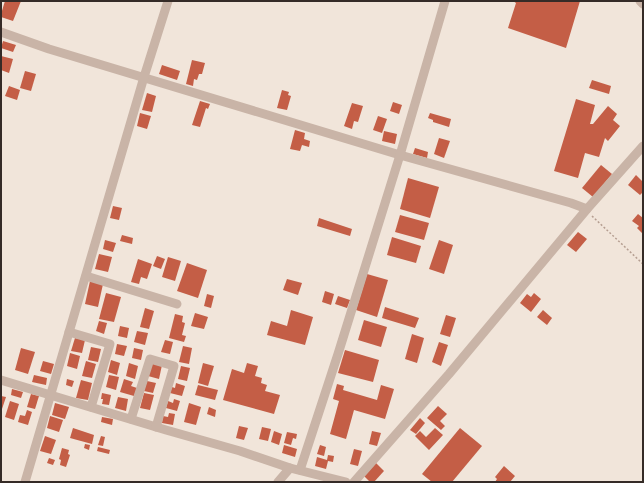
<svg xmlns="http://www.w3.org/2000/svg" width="644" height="483" font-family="'Roboto Condensed',sans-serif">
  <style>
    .building { fill: #c45e46 }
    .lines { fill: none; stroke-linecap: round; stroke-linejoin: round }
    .path { stroke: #b59e91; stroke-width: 1.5; stroke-dasharray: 2 2; stroke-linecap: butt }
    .street { stroke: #c9b4a7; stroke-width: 9 }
  </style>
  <rect width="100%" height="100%" fill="#f1e5da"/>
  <g class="building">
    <path d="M5,1H21L13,21L1,17V14Z"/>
    <path d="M513,1H580L566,48L508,28L516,3Z"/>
    <path d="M3,41L16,45L13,52L1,48Z"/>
    <path d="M1,56L13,59L9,73L1,70Z"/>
    <path d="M192,60L205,63L202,74H199L197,80L194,79L193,86L186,84Z"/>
    <path d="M162,65L180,71L177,80L159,74Z"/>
    <path d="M25,71L36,74L31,91L20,88Z"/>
    <path d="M592,80L611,86L609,94L589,88Z"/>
    <path d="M9,86L20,90L17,100L5,96Z"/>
    <path d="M282,90L289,92L288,95L291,96L287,110L277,108Z"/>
    <path d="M147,93L156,96L152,112L142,110Z"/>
    <path d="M576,99L595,105L590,124H593L608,106L617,114L613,120L620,126L608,141L605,138L599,157L585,153L578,178L554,171Z"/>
    <path d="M200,101L210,104L208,109L206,108L200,127L192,125Z"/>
    <path d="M393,102L402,105L399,114L390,111Z"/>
    <path d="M352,103L363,106L358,122L354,121L352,129L344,126Z"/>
    <path d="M140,113L151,116L147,129L137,126Z"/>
    <path d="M430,113L451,119L449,127L433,122V120L428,118Z"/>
    <path d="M378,116L387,119L382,133L373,130Z"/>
    <path d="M295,130L305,133L304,139L310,141L309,147L302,145L300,151L290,149Z"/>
    <path d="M384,131L397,134L395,144L382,141Z"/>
    <path d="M439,138L450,141L444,158L434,154Z"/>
    <path d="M415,148L428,152L427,158L413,154Z"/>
    <path d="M601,165L612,174L593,197L582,188Z"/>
    <path d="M636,175L643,182V192L640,195L628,185Z"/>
    <path d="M408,178L439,187L430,218L400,209Z"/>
    <path d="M113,206L122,208L119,220L110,218Z"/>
    <path d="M638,214L643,218V234L637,228L639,226L632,221Z"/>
    <path d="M400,215L429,223L424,240L395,232Z"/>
    <path d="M319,218L352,229L350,236L317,226Z"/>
    <path d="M578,232L587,239L576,252L567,245Z"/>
    <path d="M122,235L133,238L132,244L120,241Z"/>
    <path d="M392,237L421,246L416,263L387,255Z"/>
    <path d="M105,240L116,243L113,252L103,249Z"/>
    <path d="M439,240L453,245L444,274L429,269Z"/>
    <path d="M99,254L112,257L108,272L95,269Z"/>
    <path d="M157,256L165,259L161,269L153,266Z"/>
    <path d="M168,257L181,261L175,281L162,277Z"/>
    <path d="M138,259L152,264L147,279L141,277L139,284L131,282Z"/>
    <path d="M187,263L207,270L198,298L177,291Z"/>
    <path d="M367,274L388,280L377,317L356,310Z"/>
    <path d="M287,279L302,283L298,295L283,290Z"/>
    <path d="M90,281L103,284L98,307L85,304Z"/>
    <path d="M325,291L334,294L331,305L322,302Z"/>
    <path d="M106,293L121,297L114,322L99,319Z"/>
    <path d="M534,293L541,299L531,312L520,303L527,294L531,297Z"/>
    <path d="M207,294L214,296L211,308L204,306Z"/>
    <path d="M338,296L350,300L347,308L335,304Z"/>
    <path d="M385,307L419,318L415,328L382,318Z"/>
    <path d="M145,308L154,311L149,329L140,327Z"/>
    <path d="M291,310L313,317L305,345L267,335L271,321L287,326Z"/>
    <path d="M543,310L552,318L547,325L537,317Z"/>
    <path d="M195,313L208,317L204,329L191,326Z"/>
    <path d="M175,314L183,316L182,322L185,323L182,335L186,336L184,342L169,338Z"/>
    <path d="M446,315L456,318L450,337L440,334Z"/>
    <path d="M364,320L387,327L381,347L358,340Z"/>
    <path d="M99,321L107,323L104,334L96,331Z"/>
    <path d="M120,326L129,328L127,338L118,336Z"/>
    <path d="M137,331L148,333L145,345L134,342Z"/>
    <path d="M412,334L424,338L417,363L405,359Z"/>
    <path d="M75,338L85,340L82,353L71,351Z"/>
    <path d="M165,340L173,342L170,354L161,352Z"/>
    <path d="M439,342L448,345L441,366L432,362Z"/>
    <path d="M117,344L127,346L124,356L115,354Z"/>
    <path d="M183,346L192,348L189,364L179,362Z"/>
    <path d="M91,347L101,349L98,362L88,360Z"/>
    <path d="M21,348L35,352L28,374L15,370Z"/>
    <path d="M134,348L143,350L141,360L132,358Z"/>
    <path d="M345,350L379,360L373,382L338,373Z"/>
    <path d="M70,353L80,356L77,369L67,366Z"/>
    <path d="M111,360L120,363L117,375L108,372Z"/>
    <path d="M43,361L54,364L51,374L40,371Z"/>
    <path d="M86,361L96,364L92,378L82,376Z"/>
    <path d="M151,362L162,365L159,379L148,376Z"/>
    <path d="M129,363L138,366L135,379L126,376Z"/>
    <path d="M203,363L214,366L208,386L198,383Z"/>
    <path d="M247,363L258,366L255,376L262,378L261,383L267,385L265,391L280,395L274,414L223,400L232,369L244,373Z"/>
    <path d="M181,366L190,368L187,381L178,379Z"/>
    <path d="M34,375L47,378L46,385L32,382Z"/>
    <path d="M109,375L119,377L116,390L106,387Z"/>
    <path d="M67,379L74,381L72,387L66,385Z"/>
    <path d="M124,379L133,382L131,386L137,388L134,396L120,392Z"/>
    <path d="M81,380L92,383L88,400L76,398Z"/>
    <path d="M147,381L156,383L153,393L144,391Z"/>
    <path d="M176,383L185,386L182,396L170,393L172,387L175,388Z"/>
    <path d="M337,384L344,386L343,390L377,400L381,385L394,389L385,419L354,410L346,439L330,434L339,401L333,399Z"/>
    <path d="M198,385L218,390L215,400L195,395Z"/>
    <path d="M12,389L23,392L21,398L11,395Z"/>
    <path d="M102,393L111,395L109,405L102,404L103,399H101Z"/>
    <path d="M144,393L154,395L150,410L140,408Z"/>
    <path d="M31,394L39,396L35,409L27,407Z"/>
    <path d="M1,396L6,397L1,412Z"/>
    <path d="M118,397L128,399L126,411L115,408Z"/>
    <path d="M174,399L180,401L177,411L166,408L168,401L173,403Z"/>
    <path d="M10,401L19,404L14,420L5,417Z"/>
    <path d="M55,403L69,407L65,419L52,415Z"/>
    <path d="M189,403L201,407L196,425L184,422Z"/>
    <path d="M438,406L447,414L440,421L445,426L441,430L427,418Z"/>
    <path d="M209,407L216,410L215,417L207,414Z"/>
    <path d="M27,410L32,412L28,425L18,422L20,415L25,416Z"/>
    <path d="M169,413L175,414L173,425L162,423L163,416L168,417Z"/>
    <path d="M50,416L63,420L59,432L47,428Z"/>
    <path d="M102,417L113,419L112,425L101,422Z"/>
    <path d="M420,418L425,423L416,434L410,430Z"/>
    <path d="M239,426L248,428L244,440L236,438Z"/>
    <path d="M262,427L271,429L268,441L259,439Z"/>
    <path d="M73,428L94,435L92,444L70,438Z"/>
    <path d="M435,428L443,435L429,450L415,436L420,431L426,437Z"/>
    <path d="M460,428L482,446L452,482H432L422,474Z"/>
    <path d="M274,431L282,434L279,445L271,442Z"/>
    <path d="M372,431L381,433L377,446L369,444Z"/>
    <path d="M287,432L297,434L296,439L293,438L291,445L284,443Z"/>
    <path d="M45,436L56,440L51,454L40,451Z"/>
    <path d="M101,436L105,437L103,446L98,445Z"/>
    <path d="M85,444L90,445L89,450L84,448Z"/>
    <path d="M284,445L297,449L295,457L282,453Z"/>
    <path d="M320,445L326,447L324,456L317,454Z"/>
    <path d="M98,447L110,450L109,454L97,451Z"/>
    <path d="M62,448L69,450L68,454L70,455L66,467L60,465L61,460L59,459Z"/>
    <path d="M354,449L362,451L358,466L350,464Z"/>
    <path d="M328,455L334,456L333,462L328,461L326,469L315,466L317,457L327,460Z"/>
    <path d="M49,458L55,460L53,465L47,463Z"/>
    <path d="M376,463L384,471L374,482H370L364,476Z"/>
    <path d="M504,466L515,476L510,482H495L497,479L495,477Z"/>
  </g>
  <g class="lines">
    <path class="path" d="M592,216L643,264"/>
    <g class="street">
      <path d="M640,1L643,4"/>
      <path d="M1,32L49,49L400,155L571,203L587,209"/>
      <path d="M86,276L177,304"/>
      <path d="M69,332L110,344L91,407"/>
      <path d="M1,380L166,430L240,451L290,468L346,482"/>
      <path d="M131,419L150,359L174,366L156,427"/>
      <path d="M300,470L338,354L400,155L445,1"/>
      <path d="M25,482L144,77L168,1"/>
      <path d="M278,482L290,468"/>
      <path d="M354,482L449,374L587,209L643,146"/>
    </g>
  </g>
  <rect width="644" height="483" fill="none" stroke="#352b27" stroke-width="4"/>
</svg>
